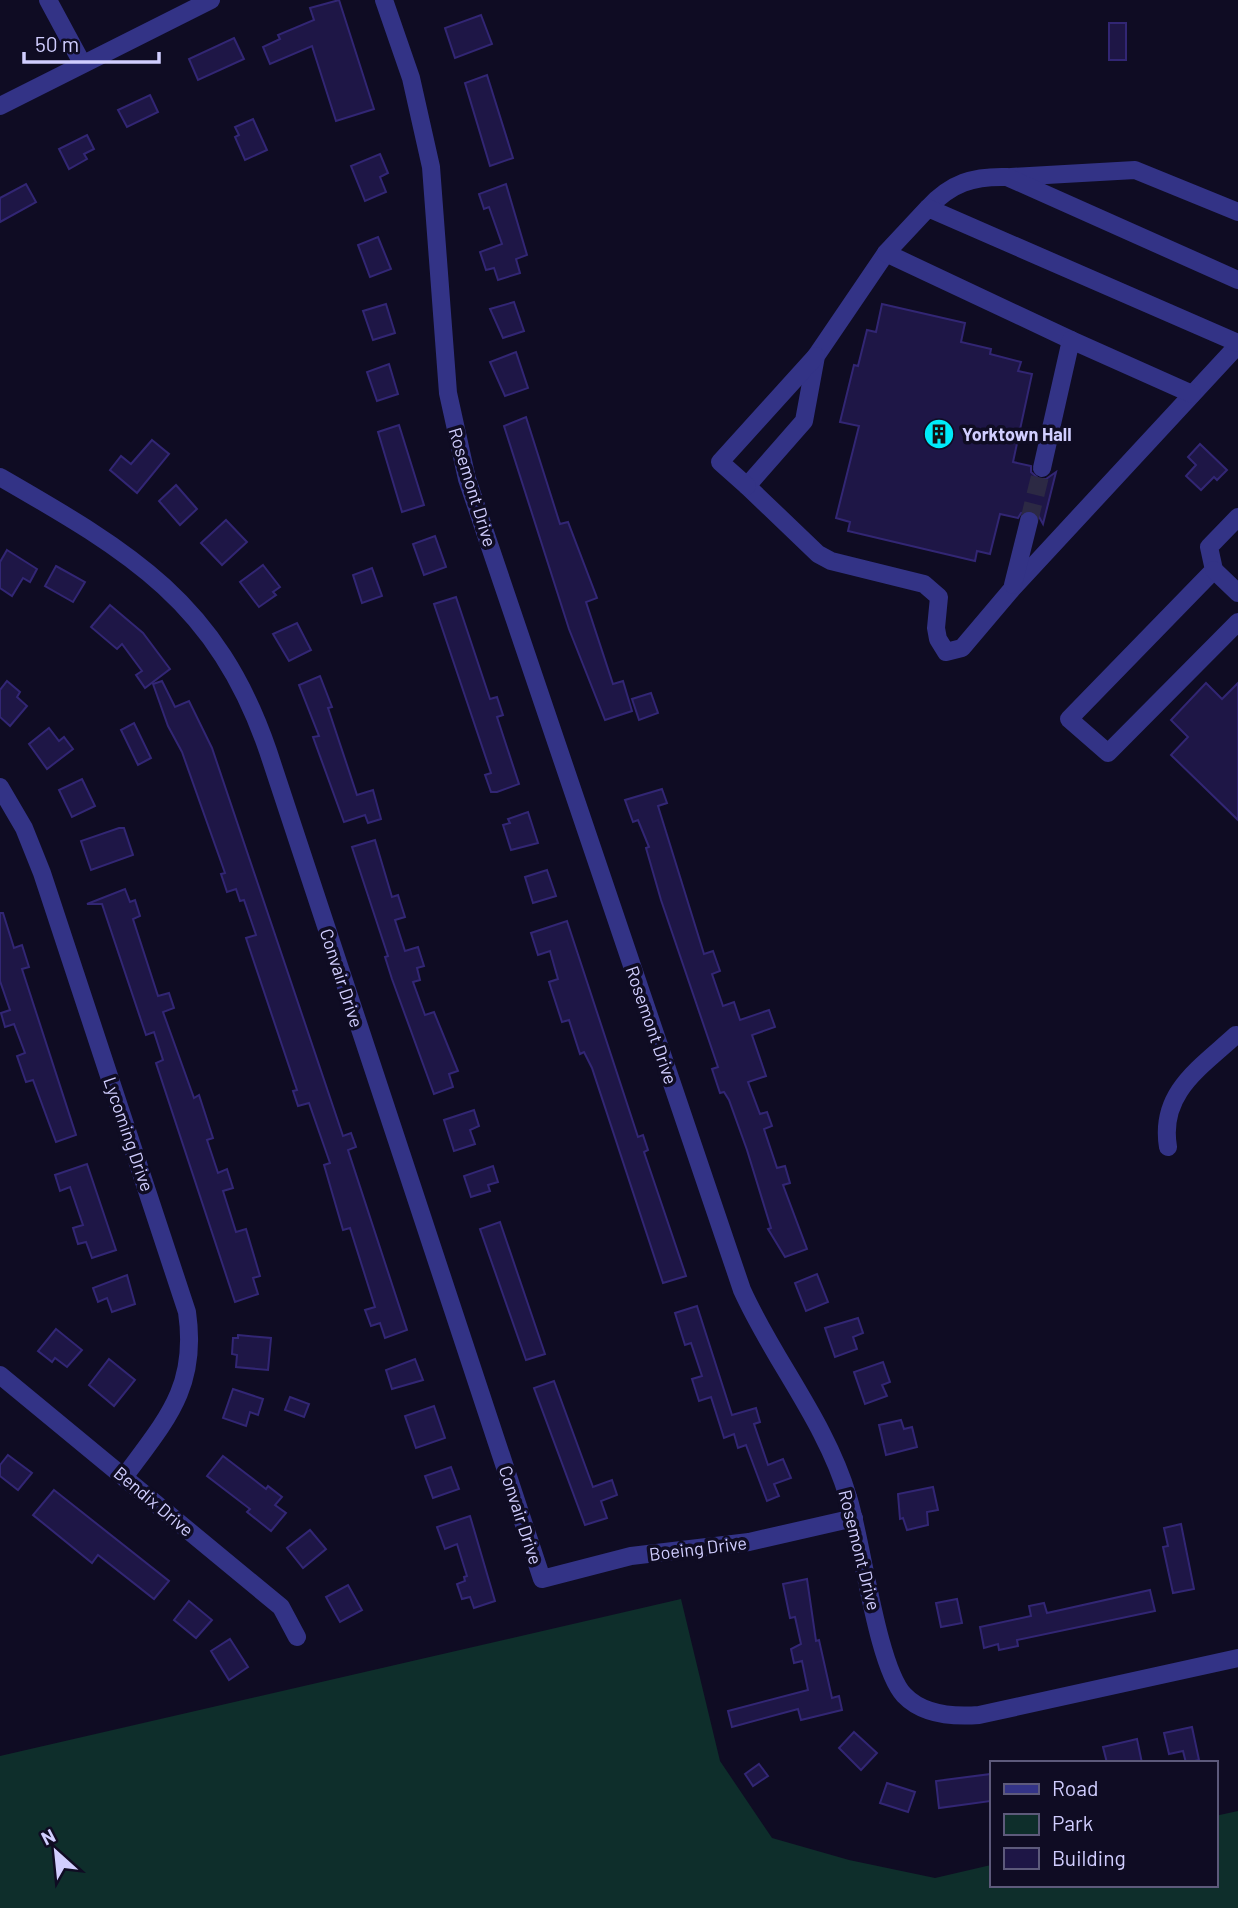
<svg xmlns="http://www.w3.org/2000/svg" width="1238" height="1908" font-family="Barlow,sans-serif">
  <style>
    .green { fill: #0e2e2b }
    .building { fill: #1e1646; stroke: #322674; stroke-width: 2 }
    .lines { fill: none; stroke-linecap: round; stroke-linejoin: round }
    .minor-tunnel { stroke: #2c2944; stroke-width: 18; stroke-dasharray: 18 9; stroke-linecap: butt }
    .minor { stroke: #333386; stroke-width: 18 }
    .labels { text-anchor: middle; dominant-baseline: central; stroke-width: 7; stroke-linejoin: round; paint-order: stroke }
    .poi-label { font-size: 18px; font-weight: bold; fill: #d1ceff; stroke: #0f0c23; text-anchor: start }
    .street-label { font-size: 18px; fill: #d1ceff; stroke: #0f0c23 }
  </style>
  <rect width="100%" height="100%" fill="#0f0c23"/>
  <path class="green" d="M681,1599L720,1761L772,1838L849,1860L935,1878L991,1865V1885H1215V1816L1238,1811V1908H0V1756Z"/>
  <g class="building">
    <path d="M339,0L374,109L336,121L312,46L270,64L263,47L280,39L278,35L314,20L310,8Z"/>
    <path d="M481,15L492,44L455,58L445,28Z"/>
    <rect x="1109" y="23" width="17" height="37"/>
    <path d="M234,38L244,59L198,80L189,59Z"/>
    <path d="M487,75L513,158L490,166L465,83Z"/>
    <path d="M150,95L158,112L127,127L118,110Z"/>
    <path d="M253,119L267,150L245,160L235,137L239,135L235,127Z"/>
    <path d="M87,135L94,149L84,154L87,159L69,169L59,149Z"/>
    <path d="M380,154L388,173L380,177L386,192L365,201L351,166Z"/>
    <path d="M26,184L36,202L0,222V198Z"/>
    <path d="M506,184L527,255L516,259L520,273L498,280L494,268L486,270L480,252L502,244L489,207L484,209L479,194Z"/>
    <path d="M378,237L391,269L370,277L358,245Z"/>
    <path d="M514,302L524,331L503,338L490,309Z"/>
    <path d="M386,304L395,333L373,340L363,311Z"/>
    <path d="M882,304L965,323L961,342L991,349L990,354L1021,362L1018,371L1032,374L1013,462L1031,466V472L1039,479H1046L1056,472L1043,524L1037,513L1031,510L1021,513L1018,518L1000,514L990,554L977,551L975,561L848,531L850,522L836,518L859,426L840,422L854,365L858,366L867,330L876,332Z"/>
    <path d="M516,352L528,388L505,396L490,362Z"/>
    <path d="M389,364L398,394L377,401L367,372Z"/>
    <path d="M526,417L560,524L568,522L597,598L586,602L613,684L623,681L632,711L605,720L569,629L504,426Z"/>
    <path d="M399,425L424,505L402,512L378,432Z"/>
    <path d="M152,440L169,454L137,493L110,470L121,456L131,464Z"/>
    <path d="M1200,444L1227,470L1217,480L1214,477L1201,490L1186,476L1196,465L1188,457Z"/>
    <path d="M176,485L197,509L180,525L159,501Z"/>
    <path d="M226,520L247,542L222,565L201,543Z"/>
    <path d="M435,536L446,567L424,575L413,544Z"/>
    <path d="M7,550L37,569L30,582L23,578L12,596L0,588V562Z"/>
    <path d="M263,565L280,587L273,592L276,595L259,607L240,582Z"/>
    <path d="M56,566L85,582L73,602L45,586Z"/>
    <path d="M372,568L382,596L362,603L353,575Z"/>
    <path d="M456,597L490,699L497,697L503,715L497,717L519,784L497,792H491L485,775L491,773L434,604Z"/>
    <path d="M110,605L143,633L170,669L145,688L136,675L142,671L122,644L117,649L91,627Z"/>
    <path d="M297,623L311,650L289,661L273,634Z"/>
    <path d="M320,676L332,707L328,708L357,795L373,790L381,819L368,823L365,815L344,822L313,737L319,736L299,685Z"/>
    <path d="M7,681L20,692L17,697L27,706L10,726L0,717V690Z"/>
    <path d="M162,681L175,707L189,701L212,748L343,1136L351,1133L356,1147L348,1150L407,1330L385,1338L380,1323L371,1326L365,1310L375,1307L350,1228L343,1230L324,1165L330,1163L309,1103L298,1106L293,1091L297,1090L246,938L256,935L244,900L240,901L236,889L227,892L221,874L225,873L182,752L168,726L153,684Z"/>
    <path d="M1206,683L1222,699L1238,683V820L1171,755L1188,737L1171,720Z"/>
    <path d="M651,693L658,713L639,720L632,699Z"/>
    <path d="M134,723L151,758L138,765L121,730Z"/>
    <path d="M49,728L59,741L64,737L73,749L47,769L29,744Z"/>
    <path d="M82,779L95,806L72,817L59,790Z"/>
    <path d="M662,789L667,803L658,806L704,954L713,951L720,971L712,974L723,1006L734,1002L740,1020L769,1010L775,1027L752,1035L766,1076L748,1082L760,1114L767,1112L772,1126L764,1129L777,1168L785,1166L790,1183L783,1185L807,1249L785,1257L768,1229L771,1228L747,1150L729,1100L724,1092L720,1093L712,1069L718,1067L661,900L646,848L649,847L638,820L633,822L625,800Z"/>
    <path d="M528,812L538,843L511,850L503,825L510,823L508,819Z"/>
    <path d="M119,828H124L133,855L91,870L81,841Z"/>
    <path d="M375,840L392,897L398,895L405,917L395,920L405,951L418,947L424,966L417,968L420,980L413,982L425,1015L434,1012L458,1071L449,1074L453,1087L434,1094L392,979L385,957L388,956L352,847Z"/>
    <path d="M547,870L556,896L533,903L525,877Z"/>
    <path d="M125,889L130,902L135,900L140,916L133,919L158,996L169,993L174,1008L163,1012L194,1098L199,1095L213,1138L207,1140L218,1173L227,1169L233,1188L223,1191L236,1232L246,1229L260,1276L253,1278L258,1294L235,1302L156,1063L163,1060L154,1032L146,1035L102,904H87Z"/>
    <path d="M0,913H3L14,948L22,945L29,967L22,969L76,1135L56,1142L33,1080L26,1082L17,1056L25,1053L14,1024L5,1027L1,1013L10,1010L0,981Z"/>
    <path d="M567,921L638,1137L643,1135L648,1150L644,1152L686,1276L663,1283L592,1068L584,1052L580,1054L569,1020L562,1022L549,982L558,979L550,951L538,955L531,933Z"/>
    <path d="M474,1110L479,1126L470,1130L475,1144L454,1151L444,1120Z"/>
    <path d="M87,1164L116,1250L92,1258L86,1242L78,1244L73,1228L83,1225L70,1187L60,1191L55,1175Z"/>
    <path d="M493,1166L498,1182L488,1185L490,1191L471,1197L464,1176Z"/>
    <path d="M500,1222L545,1354L526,1360L480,1229Z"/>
    <path d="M817,1274L828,1302L806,1311L795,1283Z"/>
    <path d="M127,1275L135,1304L112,1312L107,1298L98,1302L93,1288Z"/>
    <path d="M697,1306L732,1415L756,1408L760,1422L754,1424L768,1465L783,1459L791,1478L774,1484L779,1496L767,1501L746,1445L738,1448L734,1434L724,1438L711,1397L699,1401L692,1379L702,1376L691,1343L685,1345L675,1313Z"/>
    <path d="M858,1318L863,1333L853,1337L857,1349L835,1357L825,1328Z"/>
    <path d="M56,1329L82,1350L67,1367L55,1358L52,1362L38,1351Z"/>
    <path d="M238,1335L271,1338L268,1370L236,1367L237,1355L232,1354L233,1338H238Z"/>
    <path d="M109,1359L135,1380L114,1406L89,1385Z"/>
    <path d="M415,1359L423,1380L392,1389L386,1370Z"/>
    <path d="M883,1362L890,1382L882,1385L887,1396L865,1404L854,1372Z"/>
    <path d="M554,1381L593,1487L612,1480L617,1495L601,1501L607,1518L585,1525L534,1388Z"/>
    <path d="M233,1389L263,1399L258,1415L250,1412L246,1426L223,1418Z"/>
    <path d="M290,1397L309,1404L304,1417L285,1410Z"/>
    <path d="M434,1406L445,1438L416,1448L405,1416Z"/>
    <path d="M901,1420L904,1429L912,1427L917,1447L886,1455L879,1425Z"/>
    <path d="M8,1455L32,1473L18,1490L0,1476V1465Z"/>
    <path d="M223,1456L266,1489L268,1486L282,1497L275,1505L286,1513L271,1531L247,1512L250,1509L207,1476Z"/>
    <path d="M451,1467L459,1489L433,1498L425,1476Z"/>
    <path d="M933,1487L938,1510L927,1512L928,1525L907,1530L903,1518L900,1519L898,1494Z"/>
    <path d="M54,1490L169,1581L154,1599L98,1555L92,1563L33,1515Z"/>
    <path d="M470,1516L495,1601L474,1608L470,1597L462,1599L457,1584L465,1581L464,1577L467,1576L457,1544L445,1549L437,1527Z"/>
    <path d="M1181,1524L1194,1589L1173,1593L1163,1547L1168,1546L1164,1528Z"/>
    <path d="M310,1530L326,1549L303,1568L287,1548Z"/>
    <path d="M807,1579L816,1641L819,1640L832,1698L839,1696L842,1710L801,1720L798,1709L732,1727L728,1711L808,1690L802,1661L794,1663L791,1649L801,1644L795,1617L790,1618L783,1584Z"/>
    <path d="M348,1585L362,1610L340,1622L326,1597Z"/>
    <path d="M1150,1590L1155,1611L1017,1640L1018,1646L999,1650L998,1644L984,1648L980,1627L1031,1616L1029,1606L1044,1603L1047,1613Z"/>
    <path d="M957,1599L962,1623L941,1627L936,1603Z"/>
    <path d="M189,1601L212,1620L196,1638L174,1620Z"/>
    <path d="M230,1639L248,1667L229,1680L211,1651Z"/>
    <path d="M1192,1727L1199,1760L1186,1763L1183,1751L1169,1754L1164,1733Z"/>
    <path d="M854,1732L877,1753L861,1770L839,1748Z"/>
    <path d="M1137,1739L1142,1763H1107L1103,1747Z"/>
    <path d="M759,1764L768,1776L753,1786L745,1774Z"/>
    <path d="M991,1774V1801L939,1808L936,1781Z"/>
    <path d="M887,1783L915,1792L908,1812L880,1803Z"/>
  </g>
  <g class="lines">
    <path class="minor-tunnel" d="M1029,521L1042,468"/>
    <g class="minor">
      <path d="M48,0L82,63"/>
      <path d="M384,0L411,78L431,167L448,393L467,479L742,1290C774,1361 826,1422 848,1497C862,1541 877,1666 904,1695C923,1715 954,1717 979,1715L1238,1658"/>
      <path d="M0,106L211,0"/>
      <path d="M1011,177L1135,170L1238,212"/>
      <path d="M928,208C951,183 973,176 1007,177L1238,280"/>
      <path d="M886,253L816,356L804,421L747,486L818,554L831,561L924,584L939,597L936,628L938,639L946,652L962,648L1012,589L1238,345"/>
      <path d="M1071,340L886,253L928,208L1238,343"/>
      <path d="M1042,468L1071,340L1192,394"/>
      <path d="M0,477C130,552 217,602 268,751L542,1579L631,1556L749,1542L854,1518"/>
      <path d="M747,486L720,462L816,356"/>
      <path d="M1238,517L1209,547L1214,570L1069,719L1108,753L1238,622"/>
      <path d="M1214,570L1238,593"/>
      <path d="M1013,585L1029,521"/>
      <path d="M0,787L24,828L42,873L187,1312C198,1387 166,1420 125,1476"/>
      <path d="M1168,1147C1159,1093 1200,1068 1236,1035"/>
      <path d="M0,1375L281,1607L297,1637"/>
    </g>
  </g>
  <defs>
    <g id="building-disc" transform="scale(1.575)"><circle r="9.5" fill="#00ebf9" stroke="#0f0c23"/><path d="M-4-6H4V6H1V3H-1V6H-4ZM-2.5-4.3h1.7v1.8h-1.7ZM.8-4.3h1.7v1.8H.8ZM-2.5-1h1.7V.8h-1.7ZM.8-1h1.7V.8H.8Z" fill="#111"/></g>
  </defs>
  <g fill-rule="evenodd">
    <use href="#building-disc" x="939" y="434"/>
  </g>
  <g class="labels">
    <g class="poi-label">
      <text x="962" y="434">Yorktown Hall</text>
    </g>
    <g class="street-label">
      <text transform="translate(473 487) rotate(73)">Rosemont Drive</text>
      <text transform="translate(342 978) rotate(72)">Convair Drive</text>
      <text transform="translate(652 1025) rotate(71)">Rosemont Drive</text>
      <text transform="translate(129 1134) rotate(71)">Lycoming Drive</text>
      <text transform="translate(154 1501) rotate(40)">Bendix Drive</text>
      <text transform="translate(521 1515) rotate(72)">Convair Drive</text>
      <text transform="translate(698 1548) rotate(-7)">Boeing Drive</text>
      <text transform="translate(860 1550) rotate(76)">Rosemont Drive</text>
    </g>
  </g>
  <rect x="990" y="1761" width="228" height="126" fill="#0f0c23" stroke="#5d5a7b" stroke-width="2"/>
  <rect x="1004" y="1784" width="35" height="10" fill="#333386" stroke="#5d5a7b" stroke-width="2"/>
  <text x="1052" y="1796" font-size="21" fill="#d1ceff">Road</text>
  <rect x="1004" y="1814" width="35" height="21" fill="#0e2e2b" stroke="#5d5a7b" stroke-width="2"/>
  <text x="1052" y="1831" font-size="21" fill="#d1ceff">Park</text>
  <rect x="1004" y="1848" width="35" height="21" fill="#1e1646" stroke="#5d5a7b" stroke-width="2"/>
  <text x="1052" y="1866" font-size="21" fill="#d1ceff">Building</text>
  <g transform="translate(56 1852) rotate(333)" stroke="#0f0c23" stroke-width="5" paint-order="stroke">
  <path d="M0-5L12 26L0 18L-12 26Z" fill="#d1ceff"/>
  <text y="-10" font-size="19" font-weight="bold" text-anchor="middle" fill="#d1ceff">N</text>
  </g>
  <path d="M24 52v10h135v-10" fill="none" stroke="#d1ceff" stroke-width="3.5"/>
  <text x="35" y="52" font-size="21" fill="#d1ceff" stroke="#0f0c23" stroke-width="5" paint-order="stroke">50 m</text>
</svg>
